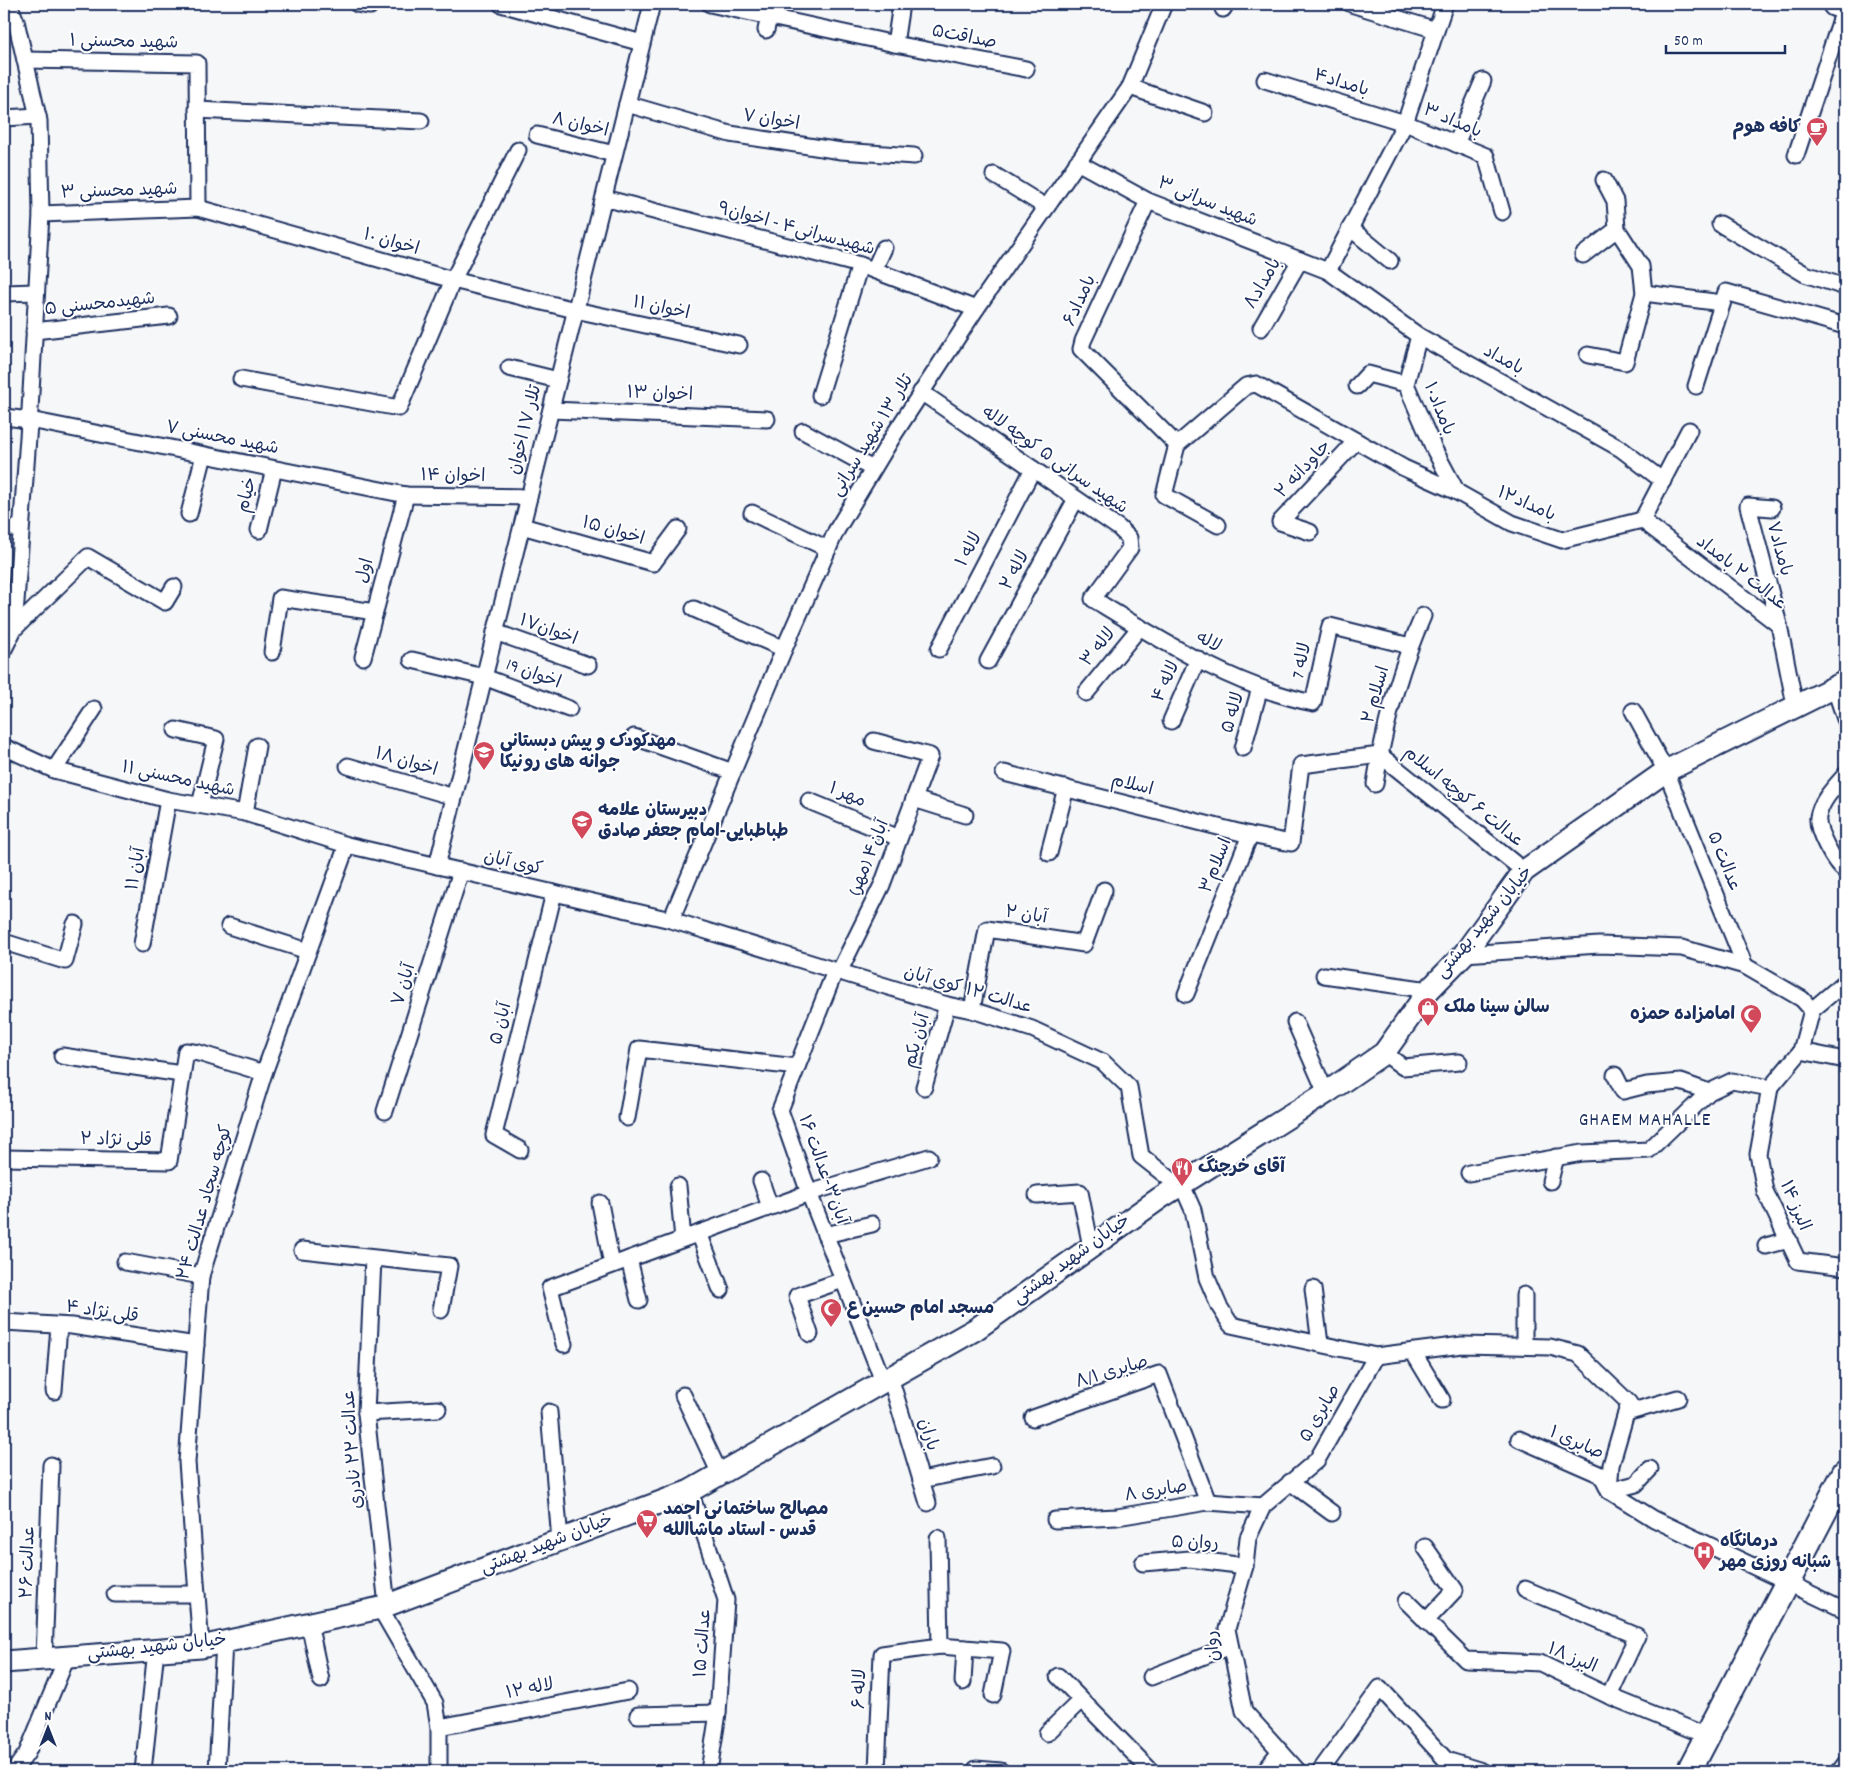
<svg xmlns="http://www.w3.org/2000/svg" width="1849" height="1775" font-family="Dekko,'Playpen Sans Arabic',sans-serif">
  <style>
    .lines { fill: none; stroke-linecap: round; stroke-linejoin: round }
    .minor-casing { stroke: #1b2f5e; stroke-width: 19 }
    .secondary-casing { stroke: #1b2f5e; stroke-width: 25 }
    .primary-casing { stroke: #1b2f5e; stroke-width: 28 }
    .minor { stroke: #fff; stroke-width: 15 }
    .secondary { stroke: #fff; stroke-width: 21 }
    .primary { stroke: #fff; stroke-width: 24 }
    .labels { text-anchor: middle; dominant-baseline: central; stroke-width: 4; stroke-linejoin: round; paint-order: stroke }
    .street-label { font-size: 18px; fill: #1b2f5e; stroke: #fff }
    .poi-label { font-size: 18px; font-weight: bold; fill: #1b2f5e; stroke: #fff; text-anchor: start }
    .neighbourhood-label { font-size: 19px; letter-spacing: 1px; fill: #1b2f5e; stroke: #fff }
  </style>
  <rect width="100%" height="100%" fill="#f6f7f9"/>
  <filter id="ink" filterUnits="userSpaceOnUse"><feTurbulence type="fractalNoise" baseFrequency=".02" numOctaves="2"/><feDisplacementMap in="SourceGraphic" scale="10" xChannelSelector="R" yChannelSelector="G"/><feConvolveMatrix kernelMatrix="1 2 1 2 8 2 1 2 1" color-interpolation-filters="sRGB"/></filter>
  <g filter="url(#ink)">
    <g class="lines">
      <g class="minor-casing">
        <g id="minor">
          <path d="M357,4L370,6"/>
          <path d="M501,4L642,43"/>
          <path d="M710,4L895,44L1026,69"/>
          <path d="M1351,4L1436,30"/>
          <path d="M1223,9L1226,4"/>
          <path d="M766,30L772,4"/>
          <path d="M895,44L901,4"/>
          <path d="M25,60L197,63L198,208"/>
          <path d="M1265,80L1405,123L1486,156L1502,212"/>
          <path d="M1130,87L1205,113"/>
          <path d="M627,104L730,134L841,151L914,156"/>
          <path d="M197,110L421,121"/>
          <path d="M4,118L38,116"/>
          <path d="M537,135L614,154"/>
          <path d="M1456,144L1483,81"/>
          <path d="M1796,155L1845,7"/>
          <path d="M1077,162L1148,201L1328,271L1419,336L1621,449L1663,481"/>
          <path d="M994,175L1046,207"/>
          <path d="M604,198L860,265L976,309"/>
          <path d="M1148,201L1083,341L1081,349L1177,445"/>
          <path d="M41,214L198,208L453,280L575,310L739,345"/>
          <path d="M1720,224L1805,274L1845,287"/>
          <path d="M1350,228L1390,261"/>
          <path d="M1583,255L1617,229"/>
          <path d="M874,270L884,248"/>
          <path d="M1328,271L1405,123L1445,4"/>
          <path d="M4,293L36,292"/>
          <path d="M1644,293L1722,303"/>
          <path d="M1261,328L1300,260"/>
          <path d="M34,331L169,316"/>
          <path d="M1419,336L1406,384L1434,449L1457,492"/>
          <path d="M1588,355L1625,362L1644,293L1641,266L1617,229L1615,201L1604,180"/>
          <path d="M509,368L558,380"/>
          <path d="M241,379L399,408L453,280L518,150"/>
          <path d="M1357,386L1368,374L1406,384"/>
          <path d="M1696,386L1726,292L1845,326"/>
          <path d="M921,392L1119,528L1129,538L1130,548L1093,599C1162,641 1234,687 1313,703L1330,626L1410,646"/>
          <path d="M820,395L860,265"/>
          <path d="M551,410L767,419"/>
          <path d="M4,417L30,420L406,495L529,497"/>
          <path d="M803,431L873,469"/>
          <path d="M1772,508L1748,506L1779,625"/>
          <path d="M752,513L828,549"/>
          <path d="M189,514L204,455"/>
          <path d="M1642,520L1779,625L1795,705"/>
          <path d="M1642,520L1689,430"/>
          <path d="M1218,525L1164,495L1177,445L1246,386L1256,384L1404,468L1457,492L1512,523L1562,540L1642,520"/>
          <path d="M522,526L653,563L678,529"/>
          <path d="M4,528H20"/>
          <path d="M259,530L274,469"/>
          <path d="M1310,532L1280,522L1356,441"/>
          <path d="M694,609L784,649"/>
          <path d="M14,629L88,557L165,602L174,587"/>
          <path d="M495,632L588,665"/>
          <path d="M4,649L14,629L30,410L41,214L39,121L16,21L9,4"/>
          <path d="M939,649L1033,469"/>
          <path d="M272,652L280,598L375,612"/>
          <path d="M363,657L406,495"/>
          <path d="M412,660L484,677L569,709"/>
          <path d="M988,661L1076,499"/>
          <path d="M1834,686L1845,719"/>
          <path d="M1086,693L1140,627"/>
          <path d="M1633,711L1666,771L1745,966"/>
          <path d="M1171,721L1198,659"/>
          <path d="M176,730L216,739L200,805"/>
          <path d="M634,737L733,772"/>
          <path d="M4,747L54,770L168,800L245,813L347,845L671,920L947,1005L972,1010L1032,1029L1103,1062L1129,1087L1141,1156L1179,1186"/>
          <path d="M1243,748L1260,688"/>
          <path d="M1380,755L1524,871"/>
          <path d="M348,766L454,797"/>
          <path d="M54,770L94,709"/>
          <path d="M1004,773L1250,835"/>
          <path d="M1845,775C1835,787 1821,800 1818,817C1816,830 1834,863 1845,871"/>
          <path d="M1375,784C1384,727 1400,668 1423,616"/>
          <path d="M914,799L965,815"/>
          <path d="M809,801L899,838"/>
          <path d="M245,813L257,746"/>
          <path d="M1049,853L1066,788"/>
          <path d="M437,866L652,4"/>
          <path d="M671,920L784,649L836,531L895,433L976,309L1130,87L1164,4"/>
          <path d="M229,926L308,951"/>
          <path d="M4,942L65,961L75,924"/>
          <path d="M142,944L168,800"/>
          <path d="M1464,954L1599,945L1682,948L1745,966L1802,999L1812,1010"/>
          <path d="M835,971L780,1110L809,1193L883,1381"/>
          <path d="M839,972L882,885L930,756L874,741"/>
          <path d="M1324,975L1429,990"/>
          <path d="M1845,982L1812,1010L1801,1051L1770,1088L1758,1154L1765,1191L1798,1261L1845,1267"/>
          <path d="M1186,994L1250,835L1291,843L1301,765L1380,755"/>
          <path d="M972,1010L987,929L1084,944L1104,890"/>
          <path d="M1295,1022L1326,1093"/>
          <path d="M1801,1051L1845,1060"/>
          <path d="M1384,1053L1403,1067L1459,1062"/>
          <path d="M62,1056L181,1074"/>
          <path d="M1615,1075L1623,1091L1647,1085L1681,1082L1709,1092"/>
          <path d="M924,1087L947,1005"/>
          <path d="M385,1111L461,871"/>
          <path d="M627,1118L639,1049L797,1067"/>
          <path d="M520,1150L494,1135L554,893"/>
          <path d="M4,1158L169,1161L186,1051L199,1053L264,1073"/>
          <path d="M1469,1173L1582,1153L1649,1150L1709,1092L1732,1081L1770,1088"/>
          <path d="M761,1181L770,1207"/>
          <path d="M1550,1181L1556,1157"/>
          <path d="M1182,1185L1193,1210L1207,1278L1219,1306L1231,1325L1376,1356L1462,1345L1550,1347L1578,1354L1629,1403L1611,1465L1609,1491L1654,1519L1845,1610"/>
          <path d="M678,1186L683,1239"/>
          <path d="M1037,1195L1080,1192L1091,1247"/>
          <path d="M600,1203L612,1265"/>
          <path d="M699,1233L721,1290"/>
          <path d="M825,1235L872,1224"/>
          <path d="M1766,1246L1789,1240"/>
          <path d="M302,1250L449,1266L441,1310"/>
          <path d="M373,1259L366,1413L387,1606"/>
          <path d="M125,1262L201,1276"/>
          <path d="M1313,1289L1320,1344"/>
          <path d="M1524,1295V1346"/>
          <path d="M639,1300L629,1259L809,1193L929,1157"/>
          <path d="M4,1322L72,1326L196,1345"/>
          <path d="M810,1334L797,1296L843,1280"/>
          <path d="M564,1344L550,1288L629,1259"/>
          <path d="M1413,1352L1442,1400"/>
          <path d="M890,1377L928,1503"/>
          <path d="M54,1391L59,1326"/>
          <path d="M683,1395L720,1474"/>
          <path d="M549,1412L560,1540"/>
          <path d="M366,1413L438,1409"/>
          <path d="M1626,1413L1678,1398"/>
          <path d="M1033,1418L1159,1374L1208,1502"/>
          <path d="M1519,1439L1601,1475L1609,1491L1636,1484L1650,1469"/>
          <path d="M921,1480L992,1466"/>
          <path d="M1290,1482L1332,1513"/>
          <path d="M690,1491L726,1600L718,1713L709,1771"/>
          <path d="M1055,1520L1117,1517L1208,1502L1263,1506"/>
          <path d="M1425,1547L1455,1590L1426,1621"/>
          <path d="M1143,1563L1190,1559L1245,1566"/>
          <path d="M1525,1589L1637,1636L1609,1696"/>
          <path d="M115,1594H197"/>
          <path d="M1406,1601L1466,1660L1540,1663L1609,1696L1707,1736"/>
          <path d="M380,1608L435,1703L439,1727V1771"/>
          <path d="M309,1623L321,1680"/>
          <path d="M940,1646L1002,1651L993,1695"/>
          <path d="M201,1647L187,1462L201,1276L264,1073L347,845"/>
          <path d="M44,1659L51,1465"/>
          <path d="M1058,1676L1151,1771"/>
          <path d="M1151,1677L1230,1646"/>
          <path d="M963,1682L965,1648"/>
          <path d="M638,1715L718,1713"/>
          <path d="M439,1727L628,1691"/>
          <path d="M1047,1733L1081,1700"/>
          <path d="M14,1771L27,1753L67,1657"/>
          <path d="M143,1771L156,1650"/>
          <path d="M217,1771L224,1642"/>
          <path d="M877,1771L882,1654L940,1646L938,1538"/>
          <path d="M976,1771V1769L1001,1771"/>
          <path d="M1264,1771L1280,1751"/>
          <path d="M1298,1771L1244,1711L1227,1629L1245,1566L1248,1538L1263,1506L1317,1460L1376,1356"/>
          <path d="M1320,1771L1380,1688L1446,1760L1482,1771"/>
          <path d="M1839,1771L1845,1763"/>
        </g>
      </g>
      <g class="secondary-casing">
        <path id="secondary" d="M4,1662L201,1647L380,1608L690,1491L976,1329L1160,1198L1326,1093L1384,1053L1429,990L1464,954L1524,871L1666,771L1845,682"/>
      </g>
      <g class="primary-casing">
        <g id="primary">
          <path d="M1835,4L1845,7"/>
          <path d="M1689,1771L1845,1472"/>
        </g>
      </g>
      <use href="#minor" class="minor"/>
      <use href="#secondary" class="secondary"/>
      <use href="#primary" class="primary"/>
    </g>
  </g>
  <defs>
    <g id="cafe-pin" transform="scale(1.125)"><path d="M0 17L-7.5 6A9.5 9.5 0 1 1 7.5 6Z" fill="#d1495b" stroke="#fff"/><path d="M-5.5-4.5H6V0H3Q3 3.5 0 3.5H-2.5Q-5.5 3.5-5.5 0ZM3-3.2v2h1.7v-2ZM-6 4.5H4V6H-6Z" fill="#fff"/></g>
    <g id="school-pin" transform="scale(1.125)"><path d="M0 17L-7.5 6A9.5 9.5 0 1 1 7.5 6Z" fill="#d1495b" stroke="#fff"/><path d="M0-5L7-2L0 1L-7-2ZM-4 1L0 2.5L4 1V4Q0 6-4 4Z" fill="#fff"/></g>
    <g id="shop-pin" transform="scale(1.125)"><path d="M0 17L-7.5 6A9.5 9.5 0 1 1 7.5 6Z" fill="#d1495b" stroke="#fff"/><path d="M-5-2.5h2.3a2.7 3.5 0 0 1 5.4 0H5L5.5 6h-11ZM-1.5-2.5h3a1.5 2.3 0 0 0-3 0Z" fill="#fff"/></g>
    <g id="mosque-pin" transform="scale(1.125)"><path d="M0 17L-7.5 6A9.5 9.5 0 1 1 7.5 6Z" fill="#d1495b" stroke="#fff"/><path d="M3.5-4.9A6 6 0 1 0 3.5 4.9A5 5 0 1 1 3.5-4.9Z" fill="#fff"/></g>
    <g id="restaurant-pin" transform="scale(1.125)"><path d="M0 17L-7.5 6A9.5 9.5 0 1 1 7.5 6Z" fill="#d1495b" stroke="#fff"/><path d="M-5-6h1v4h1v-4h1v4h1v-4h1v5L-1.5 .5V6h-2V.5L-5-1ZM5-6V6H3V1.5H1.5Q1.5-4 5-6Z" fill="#fff"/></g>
    <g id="supermarket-pin" transform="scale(1.125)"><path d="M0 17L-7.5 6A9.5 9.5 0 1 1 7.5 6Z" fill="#d1495b" stroke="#fff"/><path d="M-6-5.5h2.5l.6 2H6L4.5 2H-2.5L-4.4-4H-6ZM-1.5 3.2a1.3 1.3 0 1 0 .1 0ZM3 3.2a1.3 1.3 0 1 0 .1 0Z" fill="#fff"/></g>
    <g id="hospital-pin" transform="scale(1.125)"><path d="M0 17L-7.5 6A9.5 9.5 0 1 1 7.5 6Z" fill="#d1495b" stroke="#fff"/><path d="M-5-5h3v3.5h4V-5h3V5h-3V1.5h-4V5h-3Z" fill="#fff"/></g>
  </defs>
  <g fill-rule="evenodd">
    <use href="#cafe-pin" x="1817" y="128"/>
    <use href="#school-pin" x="484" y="752"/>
    <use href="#school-pin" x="582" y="821"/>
    <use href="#shop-pin" x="1428" y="1008"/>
    <use href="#mosque-pin" x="1751" y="1015"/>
    <use href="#restaurant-pin" x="1182" y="1168"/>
    <use href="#mosque-pin" x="831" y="1309"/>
    <use href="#supermarket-pin" x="647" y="1520"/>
    <use href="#hospital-pin" x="1704" y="1552"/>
  </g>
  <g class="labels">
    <g class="street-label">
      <text transform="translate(964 38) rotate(11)">صداقت۵</text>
      <text transform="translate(124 43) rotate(1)">شهید محسنی ۱</text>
      <text transform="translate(1341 84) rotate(17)">بامداد۴</text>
      <text transform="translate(771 121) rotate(9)">اخوان ۷</text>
      <text transform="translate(1452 122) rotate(23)">بامداد ۳</text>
      <text transform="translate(580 126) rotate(13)">اخوان ۸</text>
      <text transform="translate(119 192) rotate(-2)">شهید محسنی ۳</text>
      <text transform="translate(1207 203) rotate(22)">شهید سرانی ۳</text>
      <text transform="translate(796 230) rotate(15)">شهیدسرانی۴ - اخوان۹</text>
      <text transform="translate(391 243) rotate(16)">اخوان ۱۰</text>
      <text transform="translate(1264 284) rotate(-60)">بامداد۸</text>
      <text transform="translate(1081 301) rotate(-65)">بامداد۶</text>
      <text transform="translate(100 305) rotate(-6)">شهیدمحسنی ۵</text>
      <text transform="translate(661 309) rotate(12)">اخوان ۱۱</text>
      <text transform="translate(1503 361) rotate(29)">بامداد</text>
      <text transform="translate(660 395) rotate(2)">اخوان ۱۳</text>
      <text transform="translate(1438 409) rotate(68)">بامداد۱۰</text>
      <text transform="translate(526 430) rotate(-76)">تلار ۱۷ اخوان</text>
      <text transform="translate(873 436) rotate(-58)">تلار ۱۳ شهید سرانی</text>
      <text transform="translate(222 439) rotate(11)">شهید محسنی ۷</text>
      <text transform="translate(1054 461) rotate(35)">شهید سرانی ۵ کوچه لاله</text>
      <text transform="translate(1304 470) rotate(-47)">جاودانه ۲</text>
      <text transform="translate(453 477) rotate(1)">اخوان ۱۴</text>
      <text transform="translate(248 495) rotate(-76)">خیام</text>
      <text transform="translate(1526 505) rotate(24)">بامداد۱۲</text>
      <text transform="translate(613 532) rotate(16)">اخوان ۱۵</text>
      <text transform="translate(1778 549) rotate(75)">بامداد۷</text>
      <text transform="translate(970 550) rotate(-62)">لاله ۱</text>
      <text transform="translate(366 571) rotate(-75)">اول</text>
      <text transform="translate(1016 571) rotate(-62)">لاله ۲</text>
      <text transform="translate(1741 574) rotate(38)">عدالت ۲ بامداد</text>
      <text transform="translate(548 631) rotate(20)">اخوان۱۷</text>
      <text transform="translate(1208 643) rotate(28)">لاله</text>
      <text transform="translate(1099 648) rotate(-51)">لاله ۳</text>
      <text transform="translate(1303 661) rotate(-78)">لاله 7</text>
      <text transform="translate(533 675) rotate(20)">اخوان 19</text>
      <text transform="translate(1167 682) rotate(-66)">لاله ۴</text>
      <text transform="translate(1377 695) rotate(-74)">اسلام ۲</text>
      <text transform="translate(1234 713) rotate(-74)">لاله ۵</text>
      <text transform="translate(406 763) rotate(16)">اخوان ۱۸</text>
      <text transform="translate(178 780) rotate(12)">شهید محسنی ۱۱</text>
      <text transform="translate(1132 786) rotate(14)">اسلام</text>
      <text transform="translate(847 796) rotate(23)">مهر ۱</text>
      <text transform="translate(1463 798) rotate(39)">عدالت ۶ کوچه اسلام</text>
      <text transform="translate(870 858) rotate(-68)">آبان۴ (مهر)</text>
      <text transform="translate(1723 862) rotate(68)">عدالت ۵</text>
      <text transform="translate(513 864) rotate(13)">کوی آبان</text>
      <text transform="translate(1217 866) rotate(-68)">اسلام۳</text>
      <text transform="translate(137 869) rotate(-80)">آبان ۱۱</text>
      <text transform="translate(1026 916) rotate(9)">آبان ۲</text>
      <text transform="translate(1485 923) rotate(-50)">خیابان شهید بهشتی</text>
      <text transform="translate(405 985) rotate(-73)">آبان ۷</text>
      <text transform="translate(968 991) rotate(16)">عدالت ۱۲ کوی آبان</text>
      <text transform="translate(502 1024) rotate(-76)">آبان ۵</text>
      <text transform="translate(918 1041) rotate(-74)">آبان یکم</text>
      <text transform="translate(116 1141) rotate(1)">قلی نژاد ۲</text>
      <text transform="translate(822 1170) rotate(70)">آبان۳-عدالت ۱۶</text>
      <text transform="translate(206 1203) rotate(-74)">کوچه سجاد عدالت ۲۴</text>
      <text transform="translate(1794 1206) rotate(67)">البرز ۱۴</text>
      <text transform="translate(1072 1260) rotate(-36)">خیابان شهید بهشتی</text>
      <text transform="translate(102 1313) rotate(8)">قلی نژاد ۴</text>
      <text transform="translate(1112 1373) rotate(-17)">صابری ۸/۱</text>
      <text transform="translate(1321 1414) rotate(-60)">صابری ۵</text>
      <text transform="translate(927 1435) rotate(73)">باران</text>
      <text transform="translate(1576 1444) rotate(24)">صابری ۱</text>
      <text transform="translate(354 1449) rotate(-94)">عدالت ۲۲ نادری</text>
      <text transform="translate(1156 1492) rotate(-9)">صابری ۸</text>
      <text transform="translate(1195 1544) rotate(2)">روان ۵</text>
      <text transform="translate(547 1545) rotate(-21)">خیابان شهید بهشتی</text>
      <text transform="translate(29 1562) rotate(-88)">عدالت ۲۶</text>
      <text transform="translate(704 1643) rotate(-86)">عدالت ۱۵</text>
      <text transform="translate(1214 1646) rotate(-96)">روان</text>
      <text transform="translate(157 1648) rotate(-6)">خیابان شهید بهشتی</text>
      <text transform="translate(1572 1659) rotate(23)">البرز ۱۸</text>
      <text transform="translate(861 1689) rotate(-88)">لاله ۶</text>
      <text transform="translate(530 1690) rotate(-11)">لاله ۱۲</text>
    </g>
    <g class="poi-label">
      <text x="1801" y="128" text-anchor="end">کافه هوم</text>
      <text x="500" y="742">مهدکودک و پیش دبستانی<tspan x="500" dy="21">جوانه های رونیکا</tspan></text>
      <text x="598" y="811">دبیرستان علامه<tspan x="598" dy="21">طباطبایی-امام جعفر صادق</tspan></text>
      <text x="1444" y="1008">سالن سینا ملک</text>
      <text x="1735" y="1015" text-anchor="end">امامزاده حمزه</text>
      <text x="1198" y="1168">آقای خرچنگ</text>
      <text x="847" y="1309">مسجد امام حسین ع</text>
      <text x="663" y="1510">مصالح ساختمانی احمد<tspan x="663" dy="21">قدس - استاد ماشاالله</tspan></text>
      <text x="1720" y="1542">درمانگاه<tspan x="1720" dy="21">شبانه روزی مهر</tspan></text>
    </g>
    <g class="neighbourhood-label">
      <text x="1645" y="1121">GHAEM MAHALLE</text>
    </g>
  </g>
  <rect width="1849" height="1775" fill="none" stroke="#fff" stroke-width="20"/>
  <rect x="10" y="10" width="1829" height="1755" fill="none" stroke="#1b2f5e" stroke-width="2" filter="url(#ink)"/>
  <g transform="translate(48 1728)" stroke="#ffffff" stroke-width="4" paint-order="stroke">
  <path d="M0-4L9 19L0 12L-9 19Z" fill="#1b2f5e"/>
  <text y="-8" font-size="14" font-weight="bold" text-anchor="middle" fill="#1b2f5e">N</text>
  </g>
  <path d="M1666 45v8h119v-8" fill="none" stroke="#1b2f5e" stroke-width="2.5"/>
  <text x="1674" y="45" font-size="15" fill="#1b2f5e" stroke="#ffffff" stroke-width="4" paint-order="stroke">50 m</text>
</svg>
